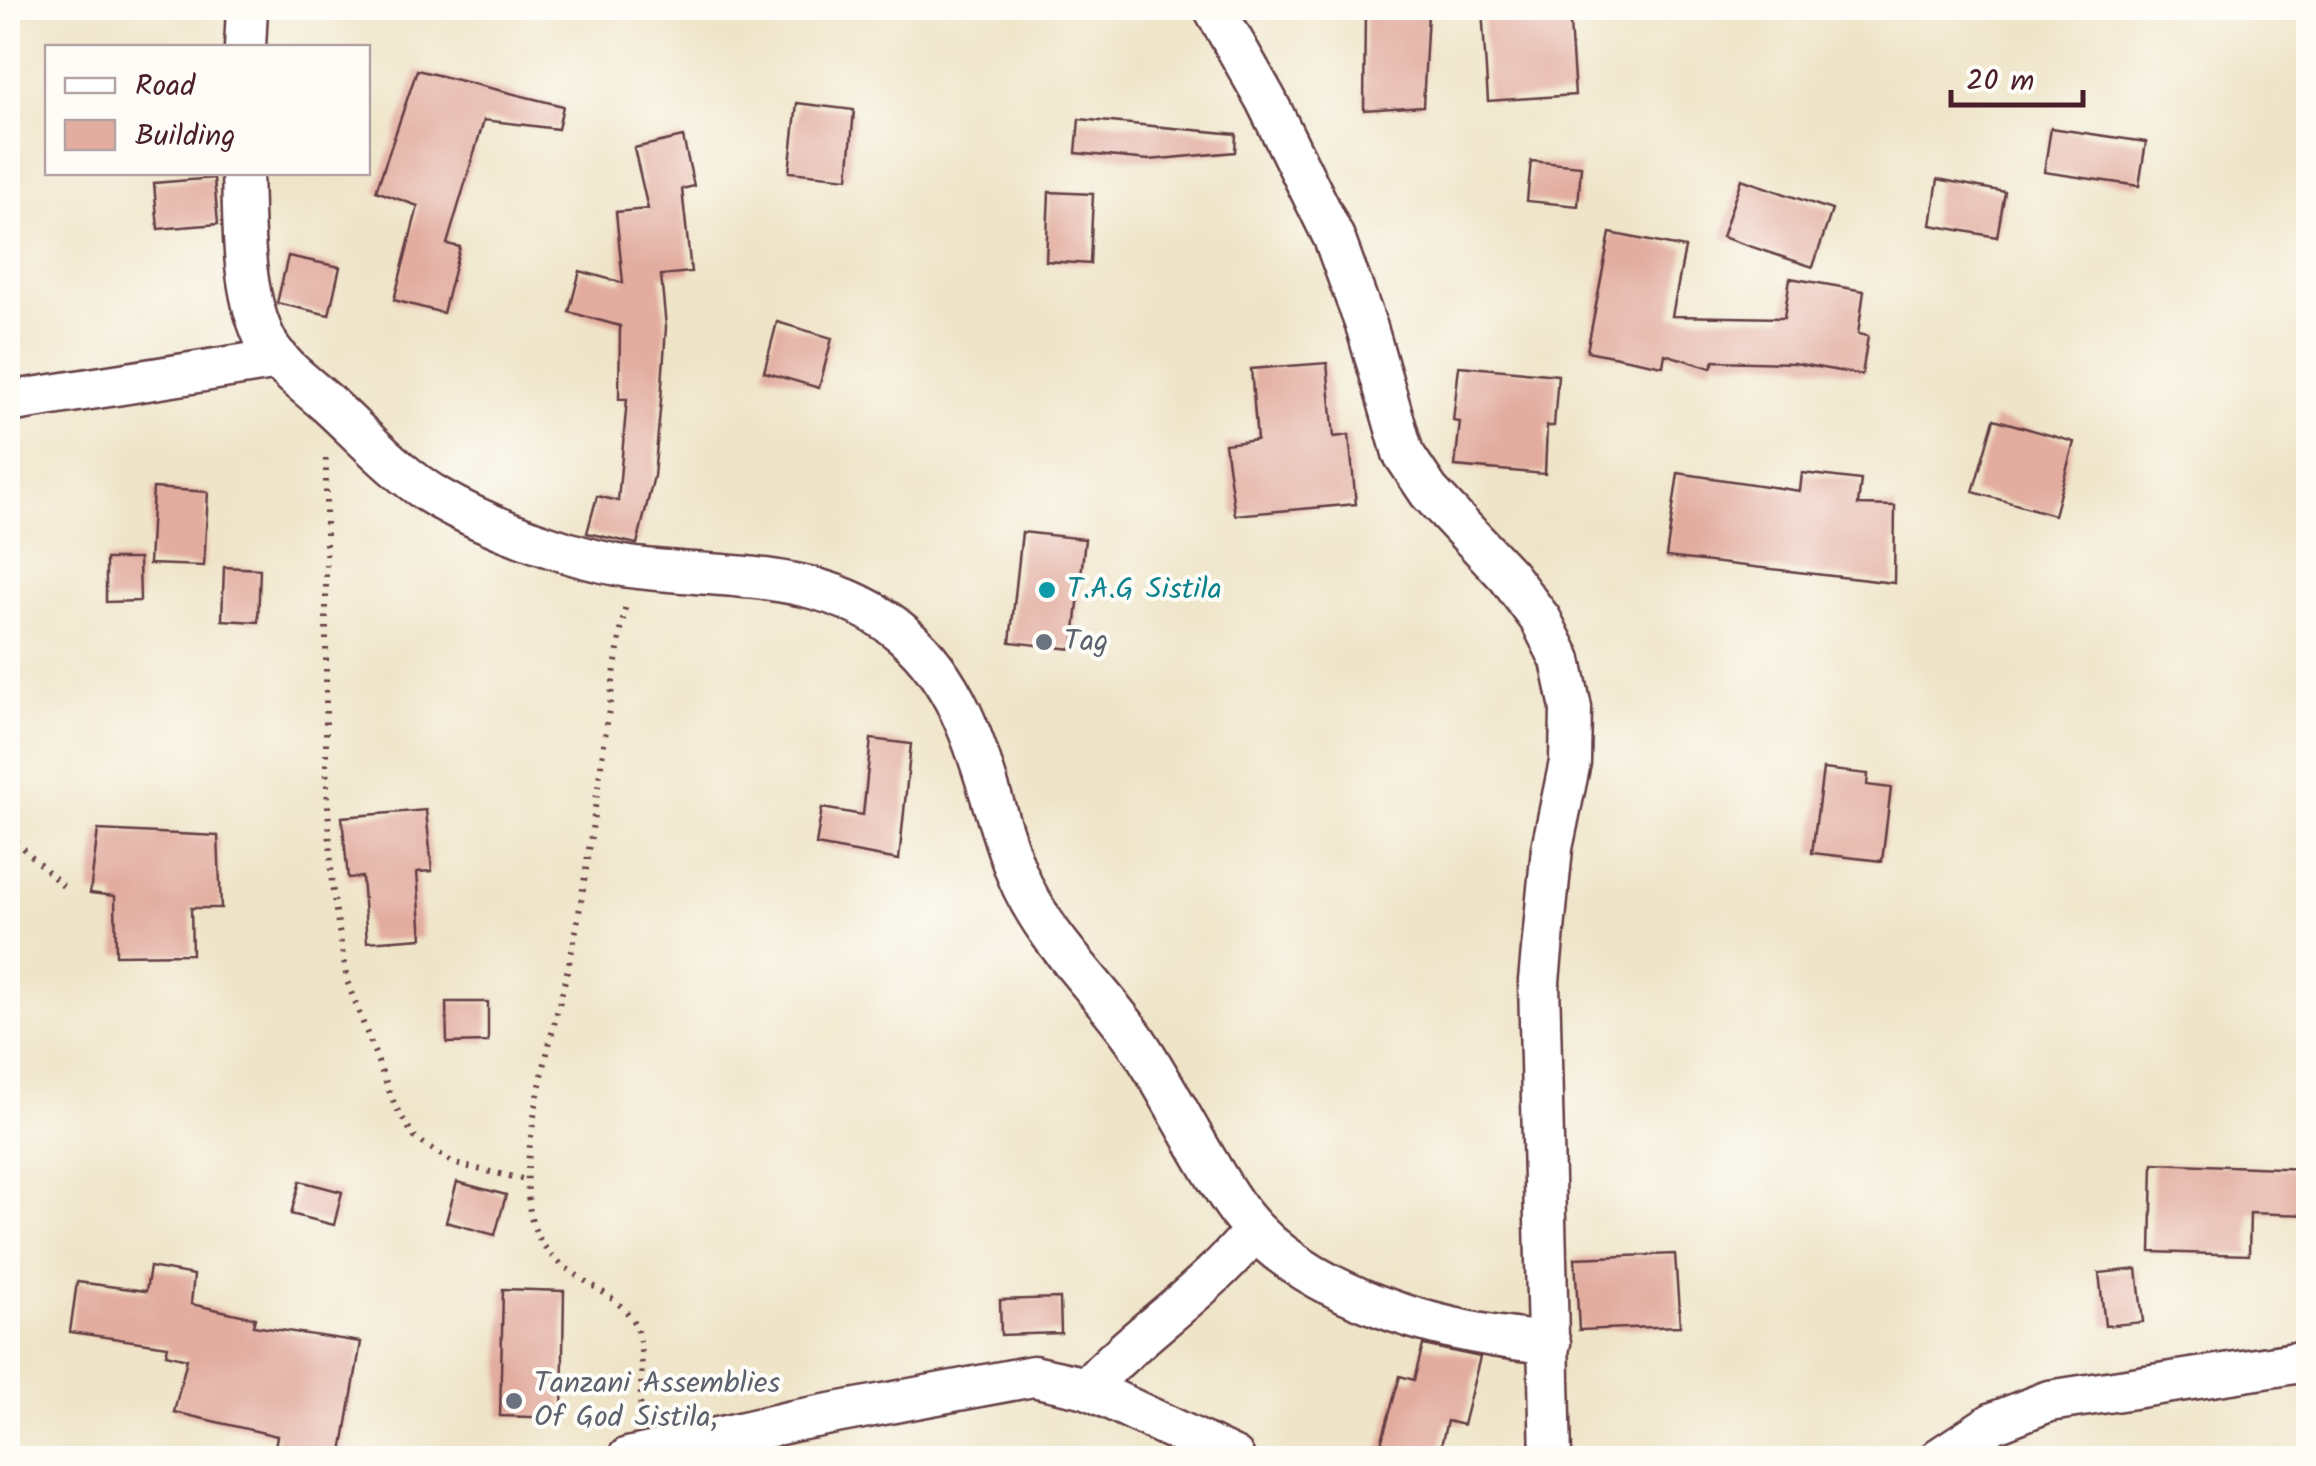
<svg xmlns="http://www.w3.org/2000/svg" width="2316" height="1466" font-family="Kalam,sans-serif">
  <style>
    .building { fill: #e2ac9f }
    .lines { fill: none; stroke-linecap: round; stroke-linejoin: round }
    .street-casing { stroke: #633d43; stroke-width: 45 }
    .path { stroke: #633d43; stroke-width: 6; stroke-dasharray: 2.5 8; stroke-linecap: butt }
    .street { stroke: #fff; stroke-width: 40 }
    .culture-dot { fill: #0f9aa8; stroke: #fdfcf7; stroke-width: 4 }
    .worship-dot { fill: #6b7280; stroke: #fdfcf7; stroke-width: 4 }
    .labels { text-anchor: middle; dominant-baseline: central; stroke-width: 8; stroke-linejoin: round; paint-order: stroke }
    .culture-label { font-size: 30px; fill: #0d838f; stroke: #fdfcf7; text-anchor: start }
    .worship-label { font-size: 30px; fill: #5b616d; stroke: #fdfcf7; text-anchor: start }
  </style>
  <rect width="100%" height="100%" fill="#fdfcf7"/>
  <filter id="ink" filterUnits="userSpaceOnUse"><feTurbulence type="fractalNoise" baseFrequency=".01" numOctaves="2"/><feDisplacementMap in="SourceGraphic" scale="20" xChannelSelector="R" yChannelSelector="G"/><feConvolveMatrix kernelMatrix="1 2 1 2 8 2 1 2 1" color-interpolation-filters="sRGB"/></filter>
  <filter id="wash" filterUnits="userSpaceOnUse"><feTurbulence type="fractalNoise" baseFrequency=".0048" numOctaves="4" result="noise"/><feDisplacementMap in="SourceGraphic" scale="40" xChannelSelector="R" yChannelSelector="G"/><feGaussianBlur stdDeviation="2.25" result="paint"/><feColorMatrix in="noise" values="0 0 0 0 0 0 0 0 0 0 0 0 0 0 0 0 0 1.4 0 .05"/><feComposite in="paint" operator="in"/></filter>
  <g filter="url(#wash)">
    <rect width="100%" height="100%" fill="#efe4c8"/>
    <g id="blocks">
      <g class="building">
        <path d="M1482,8H1521L1522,13L1569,10L1575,95L1488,101Z"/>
        <path d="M1365,9L1428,12L1423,106L1364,110Z"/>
        <path d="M417,70L563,106L558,129L484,120L447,244L460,247L443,313L394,300L418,206L376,191Z"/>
        <path d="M797,103L854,110L848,178L789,172Z"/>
        <path d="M1079,119L1236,134L1235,152L1149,160L1076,153Z"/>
        <path d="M2051,128L2146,142L2139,186L2044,172Z"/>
        <path d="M683,137L694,186L682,189L691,272L661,275L666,327L661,400L654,476L637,544L587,533L597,496L618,501L627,399H619L620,326L569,312L580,271L623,283L616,212L648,209L634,148Z"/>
        <path d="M1531,161L1581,166L1578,206L1527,201Z"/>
        <path d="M214,178L218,224L158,229L154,183Z"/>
        <path d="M1741,179L1832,210L1813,267L1722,237Z"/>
        <path d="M1938,179L2005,192L1997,237L1931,225Z"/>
        <path d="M1049,192L1093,194L1090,264L1046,261Z"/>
        <path d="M1610,233L1685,248L1672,316L1784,318L1790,278L1864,291L1858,334L1868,336L1862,375L1794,363L1714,361L1711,368L1665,354L1663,366L1587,351Z"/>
        <path d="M288,256L340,267L329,315L277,303Z"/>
        <path d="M777,322L832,338L819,388L764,372Z"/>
        <path d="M1327,363L1334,437L1349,435L1356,504L1235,515L1225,444L1257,440L1251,369Z"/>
        <path d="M1459,366L1558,375L1554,426H1547L1545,474L1455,466L1460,422L1453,421Z"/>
        <path d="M1994,419L2074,442L2054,515L1973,492Z"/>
        <path d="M1678,473L1800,491L1802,473L1861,480L1858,505L1895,506L1894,583L1666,557Z"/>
        <path d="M153,488L208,492L204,566L149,564Z"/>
        <path d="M1022,532L1085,539L1073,649L1010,642Z"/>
        <path d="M106,559H139L140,601L106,602Z"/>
        <path d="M224,567L260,569L258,622L222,620Z"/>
        <path d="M871,739L911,744L899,860L816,845L822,808L863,815Z"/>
        <path d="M1823,769L1868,774L1867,785L1891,788L1882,861L1812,853Z"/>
        <path d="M426,810L432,871L417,872L422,938L367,942L362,877L348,878L342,817Z"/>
        <path d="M98,830L218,836L221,908H191L192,954L116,955L115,896L90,893Z"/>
        <path d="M446,1002H488V1042L447,1043Z"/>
        <path d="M2153,1163L2308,1169V1215L2250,1213L2249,1255L2151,1252Z"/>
        <path d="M300,1181L342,1192L334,1225L291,1214Z"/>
        <path d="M457,1182L506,1195L495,1235L446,1222Z"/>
        <path d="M1675,1254L1680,1326L1579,1330L1575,1258Z"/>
        <path d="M150,1267L194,1275L191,1304L255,1318L253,1326L361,1342L341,1458H273L277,1436L174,1412L187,1359L166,1354L168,1346L70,1332L77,1282L146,1291Z"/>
        <path d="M2137,1269L2143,1322L2105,1326L2099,1273Z"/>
        <path d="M503,1289L564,1291L562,1418L500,1416Z"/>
        <path d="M1060,1298L1061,1333L1001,1335L1000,1300Z"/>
        <path d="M1423,1345L1480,1357L1463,1425L1447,1421L1438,1458H1377L1400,1376L1414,1380Z"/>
      </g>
    </g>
  </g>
  <g filter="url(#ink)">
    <use href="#blocks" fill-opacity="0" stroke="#633d43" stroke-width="2.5"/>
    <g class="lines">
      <g class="street-casing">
        <g id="street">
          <path d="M1214,8L1266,100L1334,238L1367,328L1403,453L1429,492L1508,576L1541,620L1561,660L1571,708L1570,762L1552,848L1539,981L1551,1458"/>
          <path d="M245,48L247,8"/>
          <path d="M242,172C244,228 241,293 267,343C280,367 308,386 328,404C362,435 398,475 438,498C490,528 578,561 637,568C729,579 828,569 903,634C976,697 983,789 1017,874C1043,938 1095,983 1134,1038C1170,1091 1197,1150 1233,1203C1297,1297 1443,1334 1550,1343"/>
          <path d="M8,402L279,359"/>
          <path d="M1087,1388C1140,1331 1205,1292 1254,1231"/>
          <path d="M628,1458L793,1421L1033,1376L1087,1388L1234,1458"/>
          <path d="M1940,1458L1993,1423L2049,1401L2308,1361"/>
        </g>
      </g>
      <g class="path">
        <path d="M326,459V766L332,886L347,981L395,1106L415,1138L455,1164L527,1180"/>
        <path d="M625,608C606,715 595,823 576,930C562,1008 517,1136 530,1212C541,1278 614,1281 635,1325C646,1348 640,1389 640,1415"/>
        <path d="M8,834L63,886"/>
      </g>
      <use href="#street" class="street"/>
    </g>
  </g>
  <circle class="culture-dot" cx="1047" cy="590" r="10"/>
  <g class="worship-dot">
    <circle cx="1044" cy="642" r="10"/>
    <circle cx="514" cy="1401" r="10"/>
  </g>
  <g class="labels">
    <g class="culture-label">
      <text x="1067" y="590">T.A.G Sistila</text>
    </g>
    <g class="worship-label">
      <text x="1064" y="642">Tag</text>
      <text x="534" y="1384">Tanzani Assemblies<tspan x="534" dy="34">Of God Sistila,</tspan></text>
    </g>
  </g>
  <rect width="2316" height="1466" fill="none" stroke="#fdfcf7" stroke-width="40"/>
  <rect x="45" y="45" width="325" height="130" fill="#fdfcf7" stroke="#b5a4a5" stroke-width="2.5"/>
  <rect x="65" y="78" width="50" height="15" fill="#ffffff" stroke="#b5a4a5" stroke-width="2.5"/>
  <text x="135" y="95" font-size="30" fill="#4a1f2b">Road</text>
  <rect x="65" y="120" width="50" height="30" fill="#e2ac9f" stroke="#b5a4a5" stroke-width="2.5"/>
  <text x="135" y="145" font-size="30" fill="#4a1f2b">Building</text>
  <path d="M1951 90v15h132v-15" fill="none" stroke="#4a1f2b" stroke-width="5"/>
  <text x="1966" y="90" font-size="30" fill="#4a1f2b" stroke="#fdfcf7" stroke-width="8" paint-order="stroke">20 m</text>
</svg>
